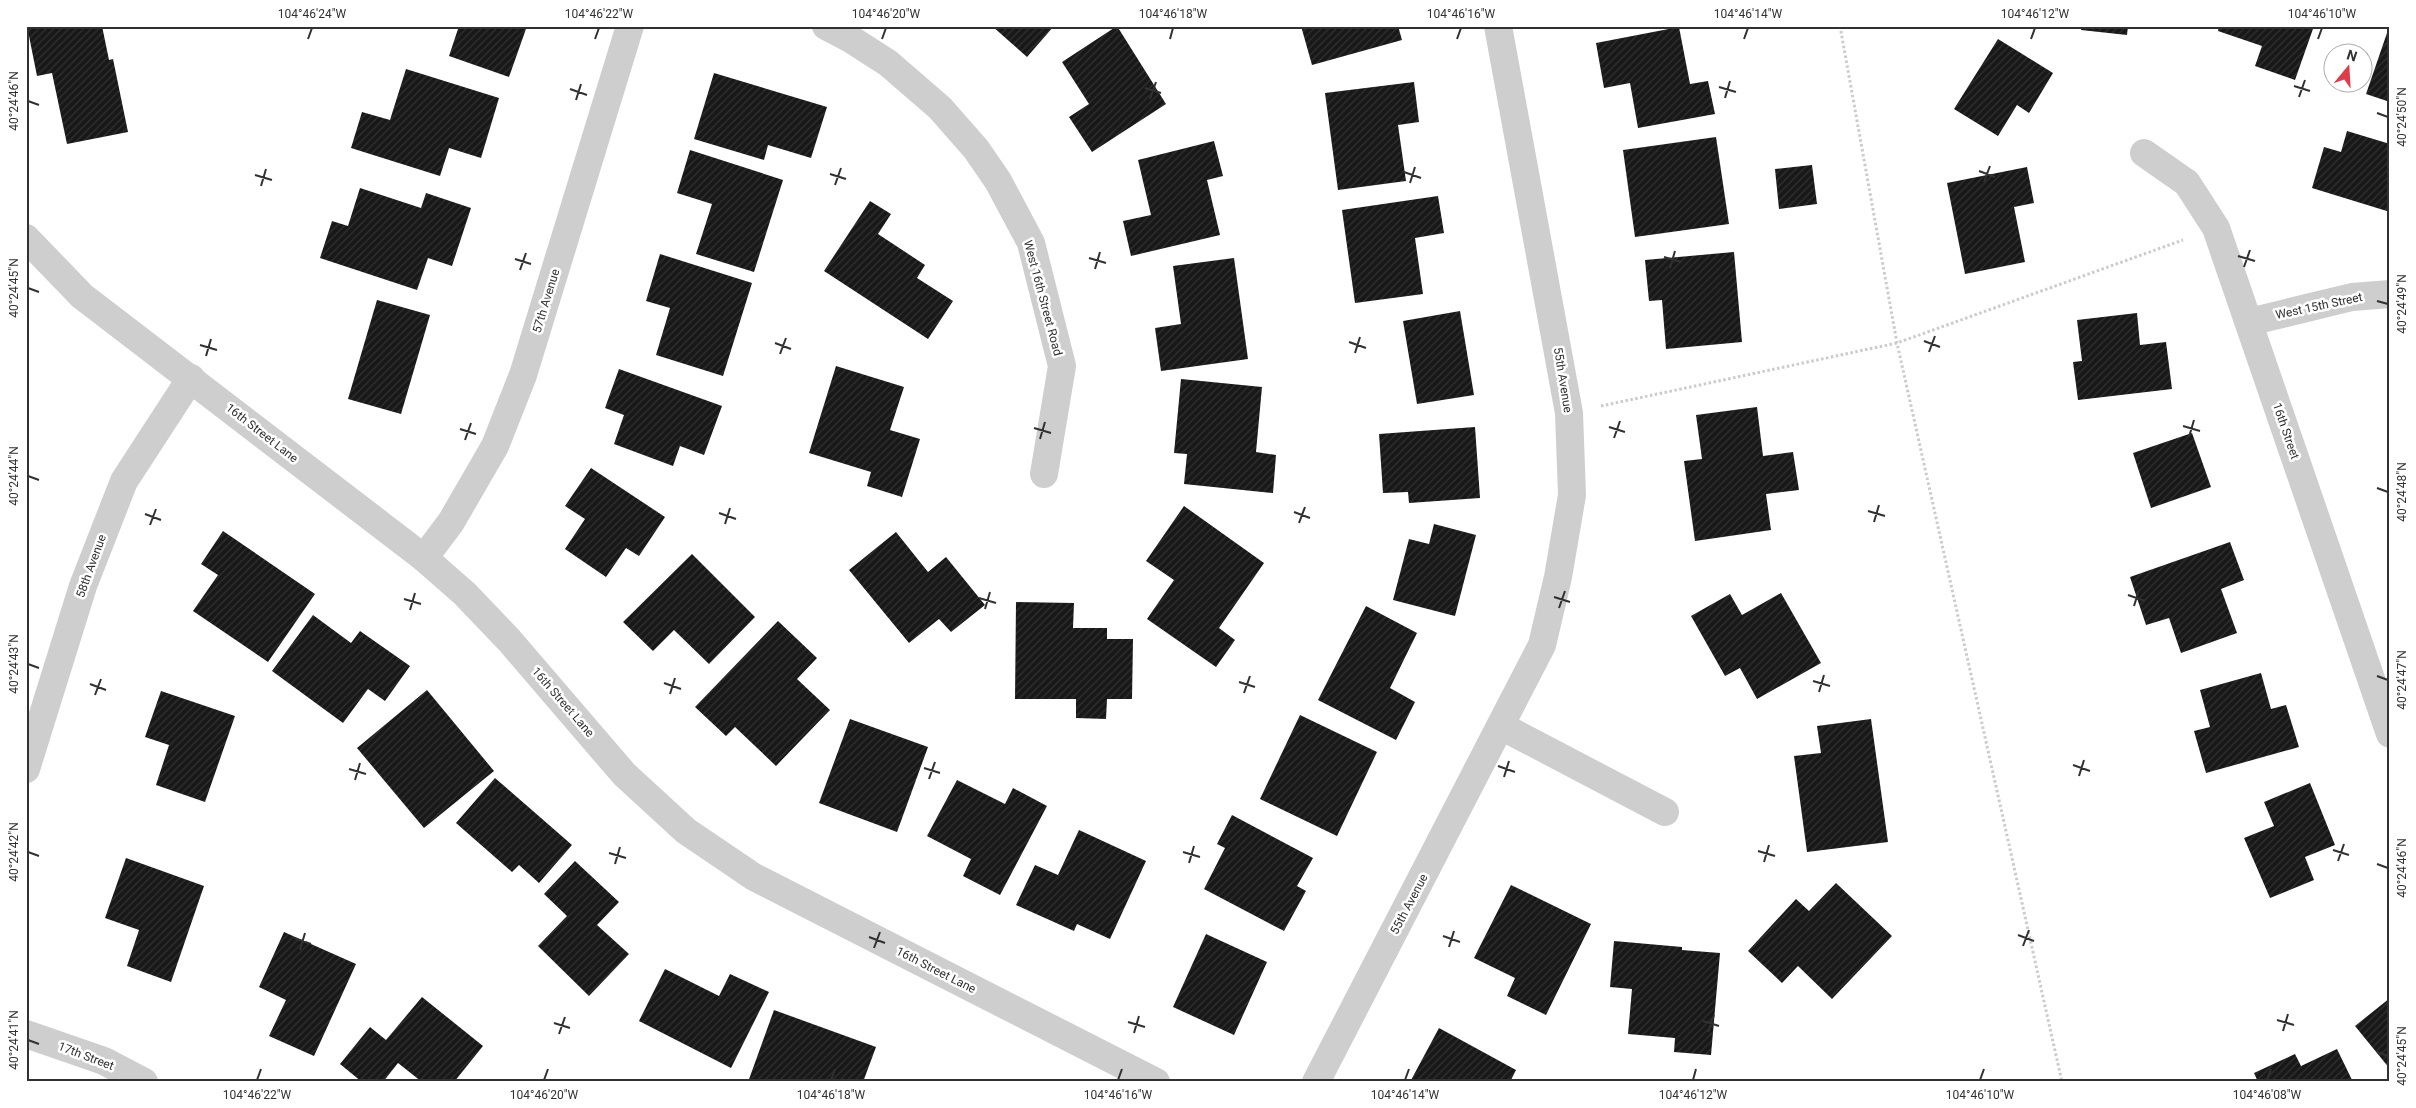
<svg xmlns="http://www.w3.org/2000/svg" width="2416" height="1108" font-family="Roboto,sans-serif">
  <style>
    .building { fill: url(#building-hatch) }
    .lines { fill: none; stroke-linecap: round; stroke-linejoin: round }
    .path { stroke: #cbcbcb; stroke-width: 3; stroke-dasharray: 2.5 2.5; stroke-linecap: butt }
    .minor { stroke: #cecece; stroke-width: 28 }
    .ticks { fill: none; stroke: #313131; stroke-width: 2 }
    .labels { text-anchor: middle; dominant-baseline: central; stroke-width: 5; stroke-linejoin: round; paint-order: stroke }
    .street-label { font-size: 12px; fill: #313131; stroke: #fff }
    .neatline { fill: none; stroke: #313131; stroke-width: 2 }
    .ticks-label { font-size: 12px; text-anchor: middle; fill: #313131 }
  </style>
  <defs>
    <pattern id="building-hatch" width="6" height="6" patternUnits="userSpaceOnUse" patternTransform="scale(1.25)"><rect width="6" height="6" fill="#181818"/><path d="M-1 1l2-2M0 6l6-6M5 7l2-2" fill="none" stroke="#313131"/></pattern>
  </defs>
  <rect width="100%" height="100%" fill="#fff"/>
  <g class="building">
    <path d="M27,26H102L109,60L113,59L128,132L67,144L52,73L37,76Z"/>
    <path d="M459,26H527L509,77L449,56Z"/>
    <path d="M992,26H1054L1027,57Z"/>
    <path d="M1117,26L1166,104L1092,152L1069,117L1089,104L1062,62Z"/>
    <path d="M1301,26H1398L1402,40L1312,65Z"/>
    <path d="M2082,26H2128L2127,35L2081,30Z"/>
    <path d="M2219,26H2314L2295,80L2255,66L2262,46L2218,31Z"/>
    <path d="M1679,27L1690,84L1708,81L1715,114L1638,128L1630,83L1604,88L1596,43Z"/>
    <path d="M2388,30H2390V102L2366,94Z"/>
    <path d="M1998,39L2053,73L2029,113L2017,105L1998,136L1954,109Z"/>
    <path d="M406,69L499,98L481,158L449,148L440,176L351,148L362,112L390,120Z"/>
    <path d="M714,73L827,107L811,158L768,145L764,160L694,139Z"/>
    <path d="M1414,82L1419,122L1398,125L1406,181L1338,190L1325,93Z"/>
    <path d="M2347,131L2390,144V212L2312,188L2324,147L2341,152Z"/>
    <path d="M1716,137L1729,224L1635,237L1623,150Z"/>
    <path d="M1214,141L1223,176L1207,180L1220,235L1131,256L1123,221L1151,215L1138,160Z"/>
    <path d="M690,150L783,180L754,272L696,254L712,204L677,193Z"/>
    <path d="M1812,165L1817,204L1779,209L1775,169Z"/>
    <path d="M2027,167L2034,203L2014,207L2025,262L1965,274L1947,183Z"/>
    <path d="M360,188L421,208L426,193L471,208L452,266L428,258L417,290L320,258L332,221L348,226Z"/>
    <path d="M1438,196L1444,233L1415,238L1423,294L1355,303L1342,210Z"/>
    <path d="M870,201L891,214L878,234L925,265L917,278L953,301L928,339L824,271Z"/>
    <path d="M1734,252L1742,342L1666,349L1662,300L1649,301L1645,260Z"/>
    <path d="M660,254L752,283L723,376L656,355L670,308L646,301Z"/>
    <path d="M1234,258L1248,359L1161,371L1155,328L1181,324L1173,266Z"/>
    <path d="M377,300L430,315L401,414L348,399Z"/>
    <path d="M1460,311L1474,395L1417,404L1403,321Z"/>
    <path d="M2137,313L2140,345L2166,342L2172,389L2078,400L2073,362L2082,361L2077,320Z"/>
    <path d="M836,366L904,387L890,430L920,439L902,497L867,486L871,472L809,453Z"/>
    <path d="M619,369L722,406L704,455L680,446L673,466L614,444L624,415L605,408Z"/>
    <path d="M1181,379L1262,387L1256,452L1276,455L1273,493L1184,484L1187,454L1174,453Z"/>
    <path d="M1757,407L1763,456L1793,452L1799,490L1766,494L1771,530L1695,541L1684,461L1702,459L1696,415Z"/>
    <path d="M1475,427L1480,498L1409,503L1408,492L1383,493L1379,434Z"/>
    <path d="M2192,433L2211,487L2151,508L2133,453Z"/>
    <path d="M591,468L665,517L639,556L626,548L606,577L565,549L585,519L565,506Z"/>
    <path d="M1184,506L1264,563L1219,628L1235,640L1216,667L1147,619L1174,580L1146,561Z"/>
    <path d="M1434,524L1476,535L1455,616L1393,600L1409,539L1429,544Z"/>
    <path d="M223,531L315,594L268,662L193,611L218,575L201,564Z"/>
    <path d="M896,532L928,572L946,557L985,605L951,632L939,619L909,643L849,570Z"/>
    <path d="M2230,542L2244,580L2221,589L2237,633L2181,653L2169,618L2146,625L2130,577Z"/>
    <path d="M692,554L755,617L709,664L674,630L653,651L623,622Z"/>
    <path d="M1781,593L1821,663L1757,699L1740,668L1725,676L1691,616L1730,594L1742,615Z"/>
    <path d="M1016,602L1074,603L1073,628H1107V639H1133L1132,699H1107L1106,719L1076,718V699H1015Z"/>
    <path d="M1366,606L1417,633L1390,688L1415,702L1396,740L1318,700Z"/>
    <path d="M313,615L351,643L360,631L410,666L385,701L368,689L343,723L272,671Z"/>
    <path d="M778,621L817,658L797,679L830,710L776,766L735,727L726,736L695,707Z"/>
    <path d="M2261,673L2271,709L2286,705L2299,747L2206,773L2194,731L2210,727L2200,690Z"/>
    <path d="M427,690L494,771L424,828L357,748Z"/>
    <path d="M161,691L235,716L205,802L156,785L169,745L145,737Z"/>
    <path d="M1300,715L1377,752L1337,836L1260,799Z"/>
    <path d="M850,719L928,747L897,832L819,803Z"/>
    <path d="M1871,719L1888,842L1807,852L1794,756L1821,753L1817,726Z"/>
    <path d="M495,778L572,845L539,883L519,865L512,872L456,823Z"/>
    <path d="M957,780L1005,804L1013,788L1047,806L1000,895L963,876L971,859L927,836Z"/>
    <path d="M2310,783L2335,845L2305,857L2314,880L2270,898L2244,838L2274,826L2264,802Z"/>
    <path d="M1232,815L1313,858L1297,886L1306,891L1284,931L1204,889L1225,848L1217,844Z"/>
    <path d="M1079,830L1146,861L1110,939L1077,924L1074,931L1016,905L1035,865L1058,875Z"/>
    <path d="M126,858L204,886L171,982L127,966L139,930L105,918Z"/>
    <path d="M575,861L619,902L597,925L629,954L589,996L538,946L567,916L544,894Z"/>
    <path d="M1836,883L1892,936L1832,999L1798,966L1782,983L1748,951L1796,899L1809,911Z"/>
    <path d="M1511,885L1591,924L1546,1015L1507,996L1515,978L1474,958Z"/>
    <path d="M284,932L356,964L314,1056L269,1036L286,1000L259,987Z"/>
    <path d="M1206,934L1267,962L1234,1035L1173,1007Z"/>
    <path d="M1614,941L1682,947V950L1720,953L1711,1055L1674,1052L1675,1038L1628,1034L1632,989L1610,987Z"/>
    <path d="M665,969L719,996L730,974L769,992L731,1068L639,1021Z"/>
    <path d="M422,997L483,1046L454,1082H422L398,1063L383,1082H362L340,1064L370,1027L386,1040Z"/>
    <path d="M2390,998V1069L2355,1026Z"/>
    <path d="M774,1010L876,1047L863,1082H748Z"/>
    <path d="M1439,1028L1516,1070L1510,1082H1410Z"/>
    <path d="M2337,1049L2353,1082H2258L2254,1073L2295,1054L2301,1066Z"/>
  </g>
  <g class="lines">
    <g class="path">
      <path d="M1840,26L1897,343L2062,1082"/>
      <path d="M1601,406L1897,343L2183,240"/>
    </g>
    <g class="minor">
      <path d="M826,26L849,38L888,63L940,108L976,149L998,181L1031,243L1062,366L1044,474"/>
      <path d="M2144,153L2187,183L2216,228L2390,734"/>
      <path d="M26,238L82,296L424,558L465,594L509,640L624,774L686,831L754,877L1156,1082"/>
      <path d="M2249,322L2352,297L2390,294"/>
      <path d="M424,558L451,522L495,446L523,375L630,26"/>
      <path d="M1501,726L1665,812"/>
      <path d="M26,769L83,586L124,481L191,378"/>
      <path d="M26,1034L104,1061L144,1082"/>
      <path d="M1316,1082L1542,645L1558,577L1572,495L1569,413L1498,26"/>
    </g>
  </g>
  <path class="ticks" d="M308,39L312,28M595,39L599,28M882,39L886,28M1170,39L1173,28M1457,39L1461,28M1744,39L1748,28M2031,39L2035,28M2318,39L2322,28M2294,86L2310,91M1719,87L1736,92M1145,88L1161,93M570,89L587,95M2299,97L2305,80M1725,98L1730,81M1150,99L1156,82M576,100L581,84M28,101L39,105M2377,113L2388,117M1979,171L1995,177M1404,172L1421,178M830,174L846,179M255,175L272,180M1984,182L1990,166M1410,183L1415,167M835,185L841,168M261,186L266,169M2238,256L2255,261M1664,257L1681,262M1089,258L1106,263M515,259L531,264M2244,267L2250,250M1670,268L1675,251M1095,269L1100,252M520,270L526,253M28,288L39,292M2377,301L2388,304M1924,341L1940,347M1349,342L1366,348M775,343L791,349M200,345L217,350M1929,352L1935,336M1355,353L1360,337M780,354L786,338M206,356L211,339M2183,426L2200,431M1609,427L1625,432M1034,428L1051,433M460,429L476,434M2189,437L2194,420M1614,438L1620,421M1040,439L1045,422M465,440L471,423M28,476L39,480M2377,488L2388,492M1868,511L1885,516M1294,512L1310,518M719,513L736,519M145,514L161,520M1874,522L1879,505M1299,523L1305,507M725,524L730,508M150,525L156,509M2128,595L2145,601M1554,597L1570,602M979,598L996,603M404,599L421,604M2134,606L2139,590M1559,608L1565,591M985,609L990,592M410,610L415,593M28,664L39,668M2377,676L2388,680M1813,681L1830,686M1239,682L1255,687M664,683L681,689M90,684L106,690M1819,692L1824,675M1244,693L1250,676M670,694L675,678M95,695L101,679M2073,765L2090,771M1498,766L1515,772M924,768L940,773M349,769L366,774M2079,776L2084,760M1504,777L1509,761M929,779L935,762M355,780L360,763M2333,850L2349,855M1758,851L1775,856M28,852L39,856M1183,852L1200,857M609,853L626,858M2338,861L2344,844M1764,862L1769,845M1189,863L1194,846M615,864L620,847M2377,864L2388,868M2018,935L2034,941M1443,936L1460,942M869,937L885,943M294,938L311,944M2023,946L2029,930M1449,947L1454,931M874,948L880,932M300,950L305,933M2277,1020L2294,1025M1703,1021L1719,1026M1128,1022L1145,1027M554,1023L570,1028M2283,1031L2288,1014M1708,1032L1714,1015M1134,1033L1139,1016M559,1034L565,1017M28,1040L39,1044M2377,1052L2388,1056M257,1080L261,1069M544,1080L548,1069M831,1080L835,1069M1118,1080L1122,1069M1405,1080L1409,1069M1693,1080L1696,1069M1980,1080L1984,1069M2267,1080L2271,1069"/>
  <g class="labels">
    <g class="street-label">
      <text transform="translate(1043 298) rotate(75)">West 16th Street Road</text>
      <text transform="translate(546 301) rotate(-73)">57th Avenue</text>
      <text transform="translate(2319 306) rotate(-12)">West 15th Street</text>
      <text transform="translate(1563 380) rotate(81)">55th Avenue</text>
      <text transform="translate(2286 431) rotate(71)">16th Street</text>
      <text transform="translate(262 433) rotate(38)">16th Street Lane</text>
      <text transform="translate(91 566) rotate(-70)">58th Avenue</text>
      <text transform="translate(563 702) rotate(49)">16th Street Lane</text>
      <text transform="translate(1409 904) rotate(-62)">55th Avenue</text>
      <text transform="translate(936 970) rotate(27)">16th Street Lane</text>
      <text transform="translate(86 1056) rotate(21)">17th Street</text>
    </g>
  </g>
  <rect width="2416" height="1108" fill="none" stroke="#ffffff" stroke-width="55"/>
  <g transform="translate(2348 68) rotate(18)"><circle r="24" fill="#ffffff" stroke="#adadad"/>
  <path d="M0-4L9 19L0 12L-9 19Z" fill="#df3c47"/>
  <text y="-8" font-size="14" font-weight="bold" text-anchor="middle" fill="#313131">N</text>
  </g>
  <rect x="28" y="28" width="2360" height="1052" class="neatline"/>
  <g class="ticks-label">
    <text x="312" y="18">104°46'24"W</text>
    <text x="599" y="18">104°46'22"W</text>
    <text x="886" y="18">104°46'20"W</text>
    <text x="1173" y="18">104°46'18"W</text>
    <text x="1461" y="18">104°46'16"W</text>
    <text x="1748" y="18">104°46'14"W</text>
    <text x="2035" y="18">104°46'12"W</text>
    <text x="2322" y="18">104°46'10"W</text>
    <text transform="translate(14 101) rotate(-90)" y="4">40°24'46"N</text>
    <text transform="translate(2402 117) rotate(-90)" y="4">40°24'50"N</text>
    <text transform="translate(14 288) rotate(-90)" y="4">40°24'45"N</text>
    <text transform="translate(2402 304) rotate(-90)" y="4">40°24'49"N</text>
    <text transform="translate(14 476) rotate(-90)" y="4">40°24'44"N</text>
    <text transform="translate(2402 492) rotate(-90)" y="4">40°24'48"N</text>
    <text transform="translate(14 664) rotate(-90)" y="4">40°24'43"N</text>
    <text transform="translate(2402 680) rotate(-90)" y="4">40°24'47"N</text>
    <text transform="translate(14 852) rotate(-90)" y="4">40°24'42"N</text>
    <text transform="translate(2402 868) rotate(-90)" y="4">40°24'46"N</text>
    <text transform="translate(14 1040) rotate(-90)" y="4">40°24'41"N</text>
    <text transform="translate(2402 1056) rotate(-90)" y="4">40°24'45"N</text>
    <text x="257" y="1099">104°46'22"W</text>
    <text x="544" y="1099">104°46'20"W</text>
    <text x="831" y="1099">104°46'18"W</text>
    <text x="1118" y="1099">104°46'16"W</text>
    <text x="1405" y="1099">104°46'14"W</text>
    <text x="1693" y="1099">104°46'12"W</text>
    <text x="1980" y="1099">104°46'10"W</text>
    <text x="2267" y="1099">104°46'08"W</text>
  </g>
</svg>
